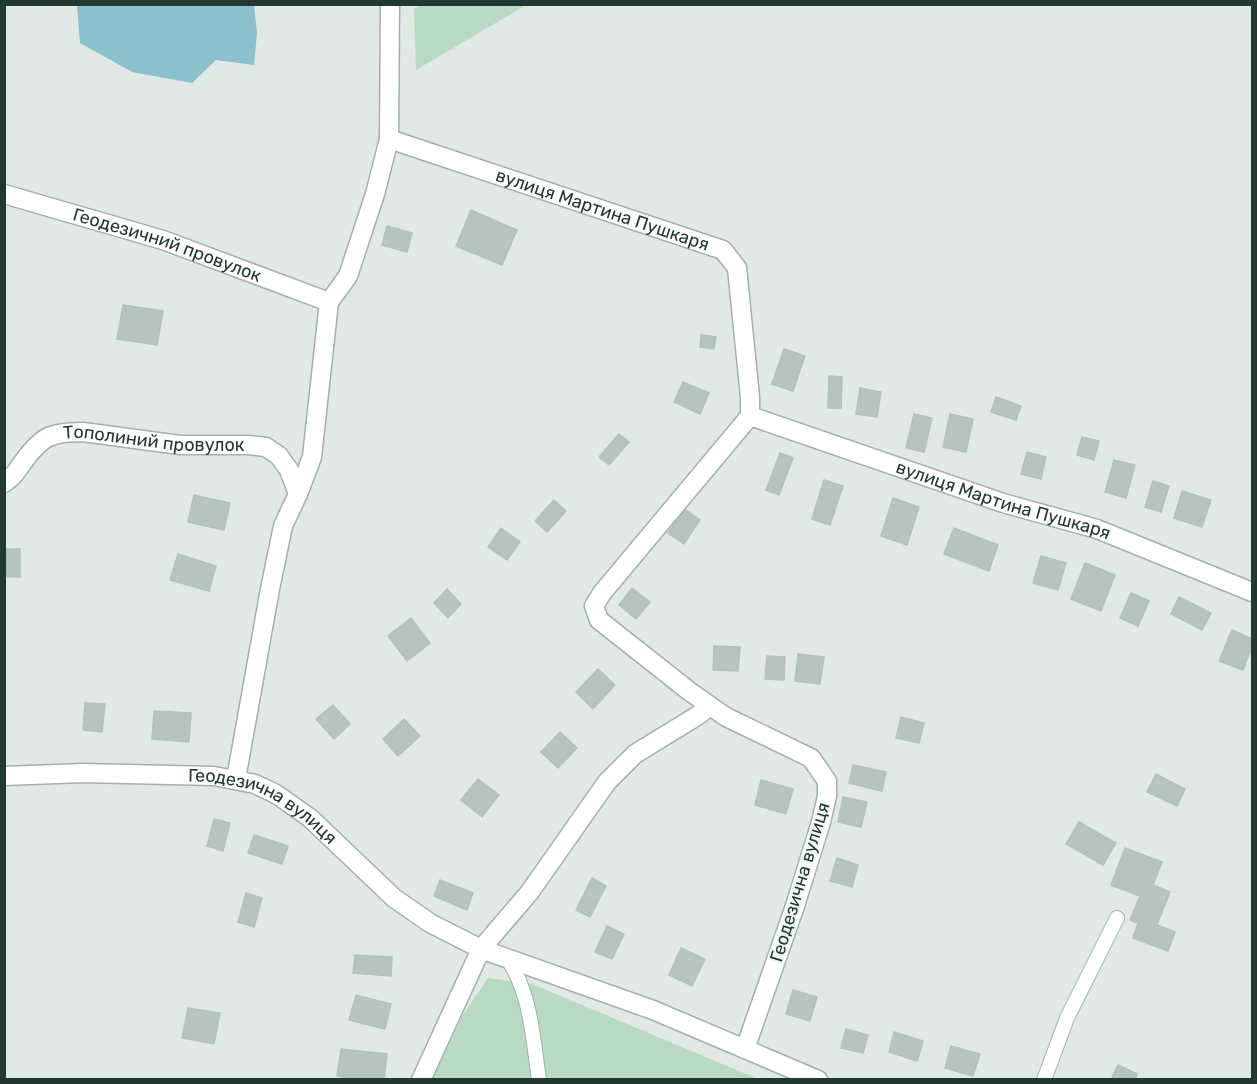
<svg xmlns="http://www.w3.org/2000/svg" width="1257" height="1084" font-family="Rubik,sans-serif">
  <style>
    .green { fill: #bad9c3 }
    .water { fill: #8cc0cb }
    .building { fill: #b5c4be; stroke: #b3c2bc; stroke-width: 1.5 }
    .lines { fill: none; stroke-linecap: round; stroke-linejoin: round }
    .lane-casing { stroke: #a3b0ac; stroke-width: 16 }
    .street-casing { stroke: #a3b0ac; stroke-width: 21 }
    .lane { stroke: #fff; stroke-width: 14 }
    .street { stroke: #fff; stroke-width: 18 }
    .labels { text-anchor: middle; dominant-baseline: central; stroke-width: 4.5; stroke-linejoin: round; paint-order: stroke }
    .street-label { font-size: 18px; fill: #223832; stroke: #f0f6f3 }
  </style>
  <rect width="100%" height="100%" fill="#e0e9e5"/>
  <g class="green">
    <path d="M421,5V4L526,5L416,70L414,9Z"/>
    <path d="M488,978L532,984L758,1079L432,1080L463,1015Z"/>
  </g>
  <path class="water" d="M77,5H254L257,33L254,65L216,60L192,83L132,72L80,43Z"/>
  <g class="building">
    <path d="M471,210L517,230L502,265L456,246Z"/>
    <path d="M387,226L412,233L407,252L382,245Z"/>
    <path d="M123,305L163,311L157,345L117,339Z"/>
    <path d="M701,335L716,337L714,349L700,347Z"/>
    <path d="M784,349L805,356L793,391L772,384Z"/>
    <path d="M829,376L842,377L841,408H828Z"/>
    <path d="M683,382L709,393L700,414L674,402Z"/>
    <path d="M860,388L881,392L877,417L856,414Z"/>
    <path d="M996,397L1021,406L1016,420L991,412Z"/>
    <path d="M914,414L932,418L924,452L906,448Z"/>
    <path d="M950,414L973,419L966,452L943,447Z"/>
    <path d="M619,434L629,442L609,465L599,457Z"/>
    <path d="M1082,437L1099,441L1094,460L1077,455Z"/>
    <path d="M1027,452L1046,457L1041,479L1021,474Z"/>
    <path d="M780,453L793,458L779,495L766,490Z"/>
    <path d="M1114,460L1135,465L1126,498L1105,492Z"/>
    <path d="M824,480L843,486L830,525L812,519Z"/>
    <path d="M1153,481L1169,486L1161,512L1145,507Z"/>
    <path d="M1182,491L1211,500L1202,527L1174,518Z"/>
    <path d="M194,495L230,503L224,530L188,522Z"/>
    <path d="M893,498L919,507L907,545L881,536Z"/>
    <path d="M554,500L566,511L547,532L535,521Z"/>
    <path d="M684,509L700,520L684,544L668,533Z"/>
    <path d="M501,528L520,542L507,560L488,547Z"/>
    <path d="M954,528L998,545L989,571L944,554Z"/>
    <rect x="4" y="549" width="16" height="28"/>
    <path d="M178,554L216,566L209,591L170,580Z"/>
    <path d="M1041,556L1066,563L1058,590L1033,583Z"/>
    <path d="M1085,563L1115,575L1101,611L1071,599Z"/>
    <path d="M632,588L650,602L636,619L619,605Z"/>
    <path d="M447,589L461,604L448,618L434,603Z"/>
    <path d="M1131,593L1149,601L1138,626L1120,618Z"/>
    <path d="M1179,597L1211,613L1202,630L1171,614Z"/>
    <path d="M411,618L430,643L407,661L388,636Z"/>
    <path d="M1232,630L1252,639V646L1243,670L1219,661Z"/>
    <path d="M714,646L740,647L738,671L713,670Z"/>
    <path d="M798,654L824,657L820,684L795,681Z"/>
    <path d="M767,656L785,657L784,680L765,679Z"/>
    <path d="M598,669L615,685L593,709L576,692Z"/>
    <path d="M85,703L105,704L102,732L83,730Z"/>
    <path d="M333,705L350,724L334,739L316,719Z"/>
    <path d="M154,711L191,713L189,742L152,739Z"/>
    <path d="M901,717L924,723L919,743L896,738Z"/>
    <path d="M404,719L420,736L398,756L383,739Z"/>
    <path d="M560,732L577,748L558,768L541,752Z"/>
    <path d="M853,765L886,772L882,791L849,783Z"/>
    <path d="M1156,774L1185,789L1177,806L1147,792Z"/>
    <path d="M478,779L499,795L482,817L461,800Z"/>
    <path d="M761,780L793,789L786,814L755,805Z"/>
    <path d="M843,797L867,802L861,827L838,822Z"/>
    <path d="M214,819L230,823L223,851L207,846Z"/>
    <path d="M1079,822L1116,843L1103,865L1066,844Z"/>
    <path d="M254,835L288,846L282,864L248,853Z"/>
    <path d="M1125,848L1162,862L1153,885L1170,892L1157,925L1175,932L1168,951L1133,938L1138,923L1130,920L1140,896L1111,885Z"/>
    <path d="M837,858L858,865L852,887L830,881Z"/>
    <path d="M592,878L606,886L590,917L576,910Z"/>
    <path d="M440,880L473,893L467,910L434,896Z"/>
    <path d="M246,893L262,898L254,927L238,922Z"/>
    <path d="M607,926L624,934L612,959L595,952Z"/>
    <path d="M681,948L705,959L692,986L669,975Z"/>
    <path d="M355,955L392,957L391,976L353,973Z"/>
    <path d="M793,990L817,997L810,1021L786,1014Z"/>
    <path d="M356,995L391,1004L385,1029L349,1020Z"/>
    <path d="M188,1008L220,1013L214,1044L182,1038Z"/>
    <path d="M846,1029L868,1035L863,1053L841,1048Z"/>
    <path d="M894,1032L923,1041L917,1061L889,1052Z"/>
    <path d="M951,1046L980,1054L973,1076L945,1068Z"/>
    <path d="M341,1049L387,1054L384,1080H362L337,1076Z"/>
    <path d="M1118,1065L1137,1074L1135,1080H1111Z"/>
  </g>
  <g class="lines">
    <g class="lane-casing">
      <g id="lane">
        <path d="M507,958C531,993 533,1039 539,1080"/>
        <path d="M1044,1080L1067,1018L1117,918"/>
      </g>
    </g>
    <g class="street-casing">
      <g id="street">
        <path id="s1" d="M389,139L723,250L737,268L750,397V416L602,593L594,606L599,620L689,691L726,717L811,758L827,781V796L821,822L795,906L745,1049"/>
        <path id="s2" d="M4,194L163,240L329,302"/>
        <path id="s3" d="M750,416L1003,503L1097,529L1252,592"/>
        <path id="s4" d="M4,483C13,477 17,471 23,462C42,436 51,432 83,432L180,445H248L266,447L279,456L289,470L298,494"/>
        <path id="s5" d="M4,776L83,773L214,776L255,784L276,794L310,818L394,898L430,923L481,949L653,1010L818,1080"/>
        <path d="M236,779L270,589L283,526L298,494L312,457L329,302L348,276L375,194L389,139L390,4"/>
        <path d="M421,1080L481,949L529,893L607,782L635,754L697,716L710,706"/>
      </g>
    </g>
    <use href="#lane" class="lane"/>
    <use href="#street" class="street"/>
  </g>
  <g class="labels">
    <g class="street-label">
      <text stroke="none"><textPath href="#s1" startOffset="225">вулиця Мартина Пушкаря</textPath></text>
      <text stroke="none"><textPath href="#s2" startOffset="171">Геодезичний провулок</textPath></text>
      <text stroke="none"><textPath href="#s4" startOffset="171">Тополиний провулок</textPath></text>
      <text stroke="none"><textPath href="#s3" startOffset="267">вулиця Мартина Пушкаря</textPath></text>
      <text stroke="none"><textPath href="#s5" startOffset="267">Геодезична вулиця</textPath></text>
      <text transform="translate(800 882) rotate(-73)">Геодезична вулиця</text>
    </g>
  </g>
  <rect width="1257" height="1084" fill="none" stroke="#223832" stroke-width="12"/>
</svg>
